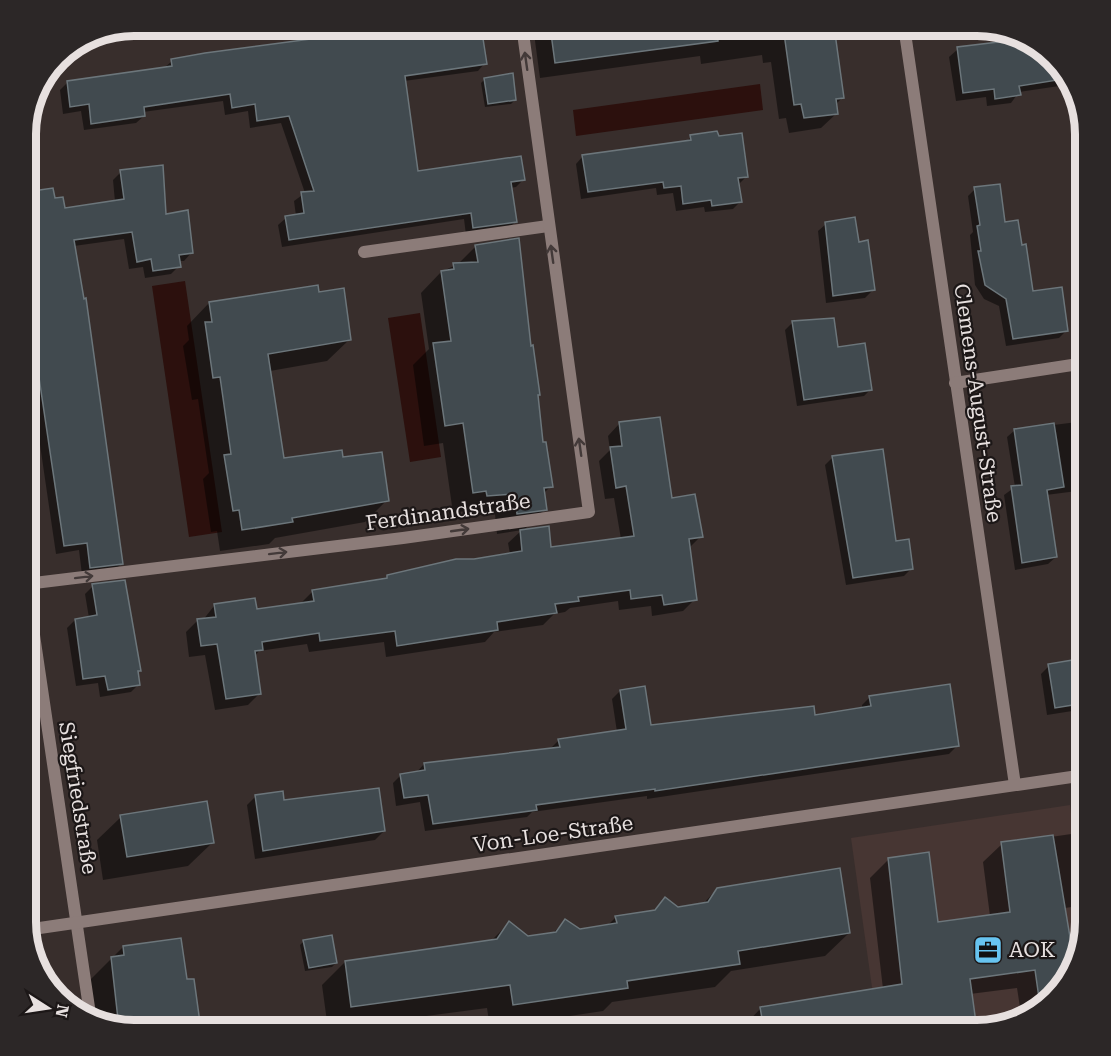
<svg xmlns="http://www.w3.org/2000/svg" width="1111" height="1056" font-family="'Roboto Serif',serif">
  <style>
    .built { fill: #473633 }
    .water { fill: #2c100d }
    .shadow { fill: #0007 }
    .building { fill: #414a4f; stroke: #6c767b; stroke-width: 1.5 }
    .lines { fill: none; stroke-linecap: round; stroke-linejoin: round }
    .minor { stroke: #8c7c79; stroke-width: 12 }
    .oneway { stroke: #433a39 }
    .labels { text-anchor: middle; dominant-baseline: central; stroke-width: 4.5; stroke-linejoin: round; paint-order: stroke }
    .street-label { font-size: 21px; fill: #e7e0df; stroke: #1c1717 }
    .poi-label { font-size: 21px; fill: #e7e0df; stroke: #1c1717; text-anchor: start }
    .rim { fill: none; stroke: #e7e0df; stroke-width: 8 }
  </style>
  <rect width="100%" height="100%" fill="#382e2c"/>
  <path class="built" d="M1070,805L1085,922L1077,964L1053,999L983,1030H878L851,838Z"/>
  <g class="water">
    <path d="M760,84L763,110L576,136L573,110Z"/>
    <path d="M185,281L222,532L189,537L152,286Z"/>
    <path d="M420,313L441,457L410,462L388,318Z"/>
  </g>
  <g class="shadow">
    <path d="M418,26H480L485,63L478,71L404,81L416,173L524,179L516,187L510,188L515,222L508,229L466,235L464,219L282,247L278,225L286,218L296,216L294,201L305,193L281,123L250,128L248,111L225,115L223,101L143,112L144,116L136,123L84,130L81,111L63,114L60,90L68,82L164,68L172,61L206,54Z"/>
    <path d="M533,26H832L842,98L836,104L837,113L821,128L789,133L786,118L779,119L771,62L763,63L762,55L701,64L700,56L540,78Z"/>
    <path d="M1016,41L1054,58L1066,85L1019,92L1011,103L987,106L986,97L956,101L949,57L958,49Z"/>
    <path d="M485,79L515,100L511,104L485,107L481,83Z"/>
    <path d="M691,137L717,138L746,177L738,185L741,201L733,209L705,212L704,207L676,211L673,193L657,195L656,188L581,199L576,164L583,156L686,142Z"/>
    <path d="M121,172L164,215L192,252L184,261H179V266L171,274L145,278L143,267L129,269L124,239L74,246L122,563L113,572L82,575L79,550L56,554L26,349V193L52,189L54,200L64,210L115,202L113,180Z"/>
    <path d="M975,189L1004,224L1032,293L1067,330L1059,338L1006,346L999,306L984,299L975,285L970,235L973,232L968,196Z"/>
    <path d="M826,224L858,243L873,290L865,298L826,303L818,231Z"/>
    <path d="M476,246L536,396L541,444L551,486L543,494L545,509L523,531L550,549L621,539L614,498L605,499L599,461L610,450L608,436L619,424L670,499L701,536L688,549L695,599L683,611L652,616L651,606L619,610L618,601L570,608L565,612L554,614L543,625L494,632L485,642L386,657L384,642L309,652L307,644L259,651L255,656L260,693L248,705L215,710L205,655L189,657L186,632L198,620H203L214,606L256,611L301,603L313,591L510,554L508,543L522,530L497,534L495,514L467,516L465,511L453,513L443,443L424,446L413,365L429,349L421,293L441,272L458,264Z"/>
    <path d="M318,294L350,339L327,361L270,371L283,459L342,458L387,500L365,522L275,538L269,544L220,551L217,531L211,532L203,479L209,473L198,399L192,400L183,346L189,340L187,326L209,303Z"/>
    <path d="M832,319L837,349L871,389L864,396L797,406L785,330L792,323Z"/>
    <path d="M1085,421V490L1046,495L1056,557L1048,564L1015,570L1004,495L1015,487L1007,437L1015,430Z"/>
    <path d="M833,457L912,568L904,576L846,585L825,465Z"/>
    <path d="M93,586L139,670L137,673L139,684L131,692L100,697L98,683L76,686L67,628L75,620L89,618L85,594Z"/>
    <path d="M1085,660V709L1047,715L1041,674L1049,666Z"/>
    <path d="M620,691L649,727L814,717L862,709V705L870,697L957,746L949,754L647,799V796L532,812L527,817L425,831L420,802L396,806L393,783L401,775L416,773L424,764L551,748L559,740L617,732L612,699Z"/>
    <path d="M26,783L29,807L26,810Z"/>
    <path d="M256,796L282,802L384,831L375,840L255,859L247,805Z"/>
    <path d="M121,817L212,843L188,866L103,880L97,840Z"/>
    <path d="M1085,832V905L1065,908L1073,964L1053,999L1021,1014L1017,988L970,994L975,1030H743V1027L761,1008L883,989L870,878L889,859L937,924L990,916L983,862L1002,844Z"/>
    <path d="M717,889L849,933L825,956L731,971L715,987L612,1002L603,1011L490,1028L487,1008L328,1029L322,985L345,962L490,942L509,923L528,938L552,934L565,921L580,930L607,926L616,917L652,912L665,899L677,908L702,905Z"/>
    <path d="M304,941L336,963L332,967L305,971L300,945Z"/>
    <path d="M123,947L186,981L192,980L200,1030H134L95,1023L89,981Z"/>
  </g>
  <g class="building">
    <path d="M409,26H481L487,64L405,76L418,171L521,156L525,180L511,182L517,222L473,228L471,213L289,240L285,216L304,213L301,192L314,191L289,116L257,121L255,104L232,108L230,94L144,107L145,116L91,124L89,104L70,107L67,81L172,66L171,59L205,53Z"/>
    <path d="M550,26H717L718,41L555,63Z"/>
    <path d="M783,26H834L844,98L836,99L838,114L804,118L801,104L794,105Z"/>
    <path d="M1015,40L1054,58L1064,79L1019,86L1021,95L995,99L994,89L963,93L957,47Z"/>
    <path d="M513,73L516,100L488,104L484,78Z"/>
    <path d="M717,131L719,136L742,133L748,177L738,178L742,202L712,206L711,200L683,204L681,186L664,188L663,182L588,192L582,155L691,140L690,135Z"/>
    <path d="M163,165L166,214L188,210L193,253L179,255L181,267L153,271L151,259L137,262L132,232L74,240L84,299L86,298L123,564L90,568L87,543L64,546L26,290V192L53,188L55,198L63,197L65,208L124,199L120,170Z"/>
    <path d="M1000,184L1005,222L1018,220L1022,245L1026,244L1033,291L1062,287L1068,331L1013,339L1006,299L985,285L978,251H981L977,226L980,225L974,187Z"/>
    <path d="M855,217L859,242L868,240L875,290L833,296L825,222Z"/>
    <path d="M519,238L531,346L533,345L540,395H538L543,442H546L553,487L544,488L547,510L517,514L515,494L487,496L486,491L473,493L463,423L445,426L433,343L451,341L441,271L454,269L453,263L478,262L475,245Z"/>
    <path d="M318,285L319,292L344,288L351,340L268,354L284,458L342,450L343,457L382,452L389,501L292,518L293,522L242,530L239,510L233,511L224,455L231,454L220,377L213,378L205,322H212L209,302Z"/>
    <path d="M834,318L838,347L865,343L872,390L804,400L792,321Z"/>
    <path d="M660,417L672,498L695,494L703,537L689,539L697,600L664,605L662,595L631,599L630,590L578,597L579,601L555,604L557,613L497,622L498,630L397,646L395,631L320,641L319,633L262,642L263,650L255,651L261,694L226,699L217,644L201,646L197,619L216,617L214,604L255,598L257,609L314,601L312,590L387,578V575L456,559H474L522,551L520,530L549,526L551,547L634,536L626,486L616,488L610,447L622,446L619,422Z"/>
    <path d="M1054,423L1064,487L1047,490L1057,557L1022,563L1011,486L1022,485L1014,429Z"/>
    <path d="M883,449L896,541L909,539L913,569L853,578L832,456Z"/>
    <path d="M125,580L141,671H138L140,685L108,690L105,676L83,679L75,619L97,615L92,584Z"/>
    <path d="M1085,658V703L1055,708L1048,664Z"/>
    <path d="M950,684L959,746L655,791V789L536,805L537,810L433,824L428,795L404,798L400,774L425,770L424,763L560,747L558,739L626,729L620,690L645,686L651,725L814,706L815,715L871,706L869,696Z"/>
    <path d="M379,788L385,831L263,851L255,795L283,791L284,800Z"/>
    <path d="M207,801L214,843L127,857L120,815Z"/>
    <path d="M1053,835L1075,967L1053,999L1040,1005L1035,970L970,979L977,1030H764L760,1007L902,984L888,858L929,852L938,922L1010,912L1001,842Z"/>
    <path d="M840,868L850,933L738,951L740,964L627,981L628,988L513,1005L510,985L351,1007L345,961L497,939L509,921L528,936L556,932L565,919L580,929L617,923L615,916L655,910L665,897L678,907L708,902L717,888Z"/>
    <path d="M332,935L337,963L309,968L303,940Z"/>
    <path d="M181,938L187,979H194L201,1030H134L119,1028L111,957L124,955L123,946Z"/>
  </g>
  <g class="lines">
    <g class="minor">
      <path d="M904,26L1015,785"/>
      <path d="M364,252L548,226"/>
      <path d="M955,383L1085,363"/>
      <path d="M26,581L91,1021"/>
      <path d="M26,584L403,538L589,512L522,26"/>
      <path d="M26,930L1085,775"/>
    </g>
  </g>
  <defs><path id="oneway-shaft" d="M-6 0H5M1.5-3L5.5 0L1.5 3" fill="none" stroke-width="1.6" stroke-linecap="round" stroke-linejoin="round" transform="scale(1.5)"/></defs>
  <g class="oneway">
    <use href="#oneway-shaft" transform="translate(526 61) rotate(-98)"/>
    <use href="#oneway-shaft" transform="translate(552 254) rotate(-98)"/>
    <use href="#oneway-shaft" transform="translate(580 447) rotate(-98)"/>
    <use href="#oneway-shaft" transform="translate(460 530) rotate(-8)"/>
    <use href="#oneway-shaft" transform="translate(278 553) rotate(-7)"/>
    <use href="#oneway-shaft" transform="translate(84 577) rotate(-7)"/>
  </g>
  <defs>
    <g id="office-square" transform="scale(1.5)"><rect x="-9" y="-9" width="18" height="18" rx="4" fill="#67c4f0" stroke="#1c1717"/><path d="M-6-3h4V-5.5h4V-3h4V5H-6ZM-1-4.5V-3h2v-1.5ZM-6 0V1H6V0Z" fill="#111"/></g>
  </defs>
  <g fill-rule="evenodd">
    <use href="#office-square" x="988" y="950"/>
  </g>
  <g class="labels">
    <g class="street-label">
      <text transform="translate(978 403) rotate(82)">Clemens-August-Straße</text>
      <text transform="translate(448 512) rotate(-8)">Ferdinandstraße</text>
      <text transform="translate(78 798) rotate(81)">Siegfriedstraße</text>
      <text transform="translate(553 834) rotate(-8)">Von-Loe-Straße</text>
    </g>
    <g class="poi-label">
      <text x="1009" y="950">AOK</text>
    </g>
  </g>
  <path d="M0 0H1111V1056H0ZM134 36H977A98 98 0 0 1 1075 134V922A98 98 0 0 1 977 1020H134A98 98 0 0 1 36 922V134A98 98 0 0 1 134 36Z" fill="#2c2727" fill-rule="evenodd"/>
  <path class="rim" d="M134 36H977A98 98 0 0 1 1075 134V922A98 98 0 0 1 977 1020H134A98 98 0 0 1 36 922V134A98 98 0 0 1 134 36Z"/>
  <g transform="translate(48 1008) rotate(102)" stroke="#1c1717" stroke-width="4.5" paint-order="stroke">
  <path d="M0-4.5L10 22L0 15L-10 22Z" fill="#e7e0df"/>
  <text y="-9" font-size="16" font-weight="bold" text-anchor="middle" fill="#e7e0df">N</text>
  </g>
</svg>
